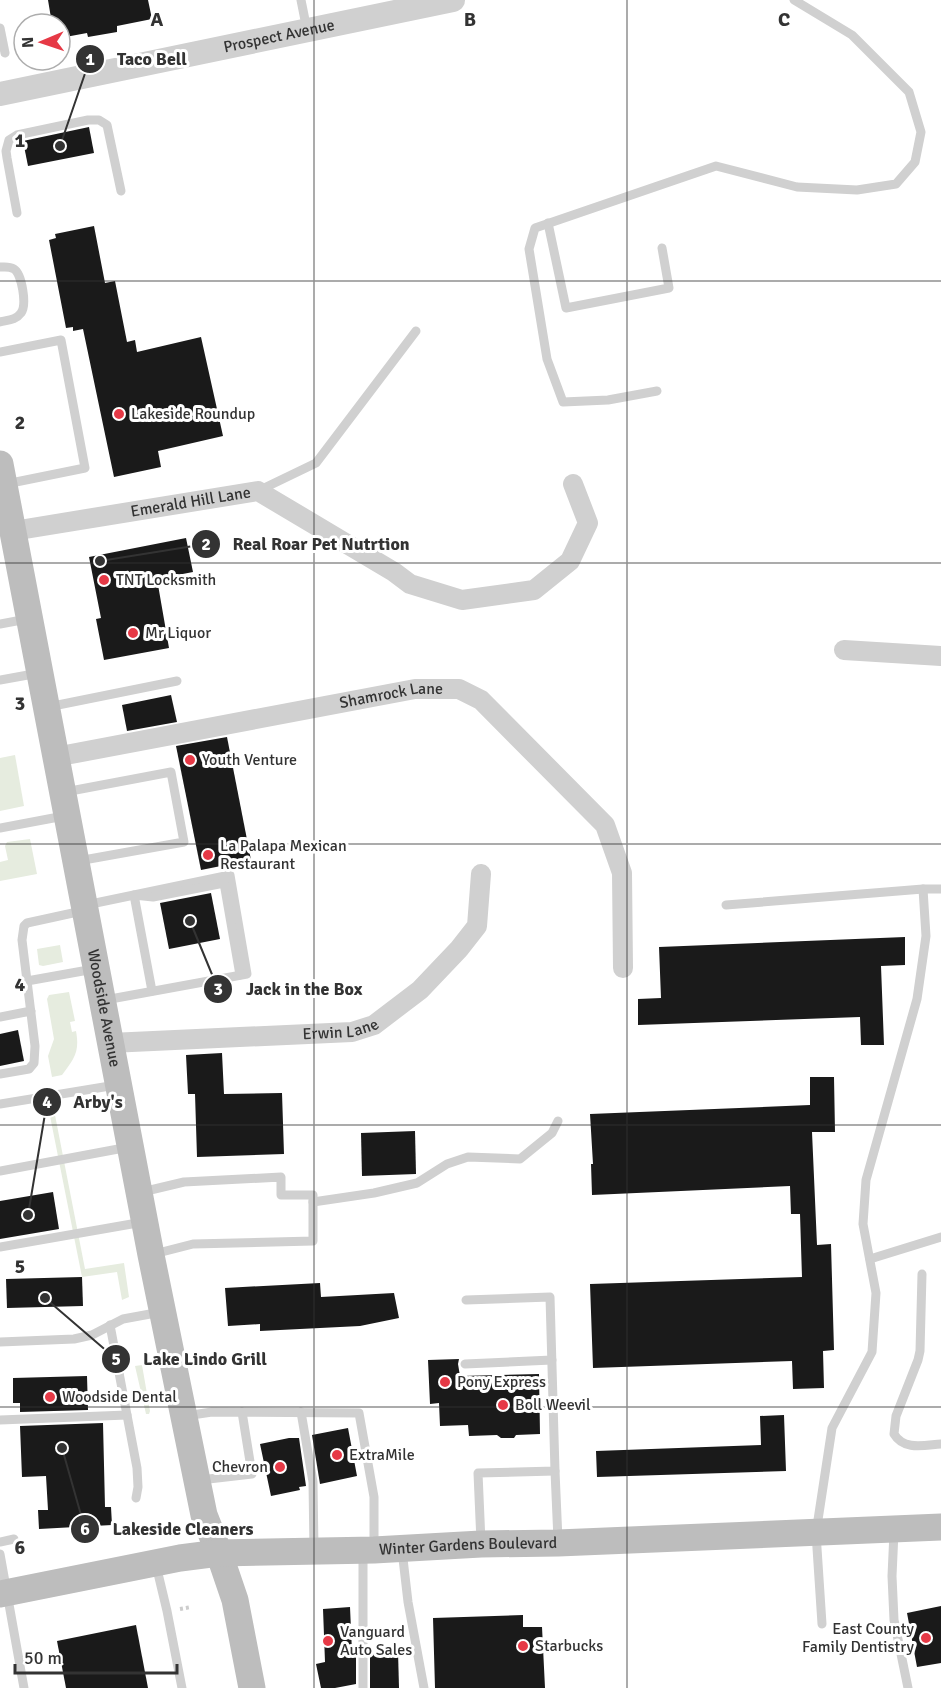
<svg xmlns="http://www.w3.org/2000/svg" width="941" height="1688" font-family="Signika,sans-serif">
  <style>
    .green { fill: #e6ecdf }
    .building { fill: #1a1a1a }
    .lines { fill: none; stroke-linecap: round; stroke-linejoin: round }
    .path { stroke: #cdcdcd; stroke-width: 4; stroke-dasharray: 3 3; stroke-linecap: butt }
    .service { stroke: #d0d0d0; stroke-width: 9 }
    .minor { stroke: #d0d0d0; stroke-width: 20 }
    .tertiary { stroke: #d0d0d0; stroke-width: 24 }
    .secondary { stroke: #bdbdbd; stroke-width: 27 }
    .grid { fill: none; stroke: #333; stroke-width: 1.5; stroke-opacity: 0.55 }
    .poi-dot { fill: #e63946; stroke: #fff; stroke-width: 2 }
    .labels { text-anchor: middle; dominant-baseline: central; stroke-width: 6; stroke-linejoin: round; paint-order: stroke }
    .street-label { font-size: 16px; fill: #333; stroke: #fff }
    .poi-label { font-size: 16px; fill: #333; stroke: #fff; text-anchor: start }
    .grid-label { font-size: 20px; text-anchor: middle; font-weight: bold; fill: #333; stroke: #fff; stroke-width: 6; stroke-linejoin: round; paint-order: stroke }
    .leader { fill: none; stroke: #333; stroke-width: 2 }
    .callout-dot { fill: #333; stroke: #fff; stroke-width: 2 }
    .mark-label { font-size: 18px; text-anchor: middle; font-weight: bold; fill: #fff }
    .callout-label { font-size: 18px; text-anchor: middle; font-weight: bold; fill: #333; stroke: #fff; stroke-width: 6; stroke-linejoin: round; paint-order: stroke }
  </style>
  <rect width="100%" height="100%" fill="#fff"/>
  <g class="green">
    <path d="M15,755L24,806L0,811V758Z"/>
    <path d="M30,839L37,874L0,881V862L8,860L5,846L7,842Z"/>
    <path d="M60,945L63,962L43,966L39,965L37,949Z"/>
    <path d="M69,992L75,1021L70,1022L72,1032L76,1031C80,1052 74,1059 62,1075L52,1077L48,1056L54,1039L47,999L49,995Z"/>
    <path d="M55,1115L85,1269L124,1263L129,1297L122,1300L117,1272L82,1277L50,1116Z"/>
    <path d="M142,1365L150,1411L149,1414H146L135,1366Z"/>
  </g>
  <g class="building">
    <path d="M48,0H148L152,19L117,26V32L88,37L87,33L60,38V24H52Z"/>
    <path d="M89,127L94,153L28,166L23,141Z"/>
    <path d="M94,226L105,283L115,281L127,342L135,340L137,352L201,337L223,436L158,451L161,467L114,477L83,329L73,331V327L66,328L49,240L56,238L55,234Z"/>
    <path d="M186,538L193,572L157,579L169,648L104,660L96,619L101,618L89,557Z"/>
    <path d="M171,695L177,722L127,731L122,705Z"/>
    <path d="M227,737L251,860L201,870L176,746Z"/>
    <path d="M211,893L220,939L169,949L160,903Z"/>
    <path d="M905,937V965L881,966L884,1045H861L860,1017L638,1025V999L661,998L659,947Z"/>
    <path d="M18,1030L24,1061L0,1066V1034Z"/>
    <path d="M222,1053L224,1094L282,1093L284,1154L197,1157L195,1094H188L186,1055Z"/>
    <path d="M810,1077H834L835,1132H812L817,1245L831,1244L834,1350L823,1351L824,1388L793,1389L792,1361L593,1368L590,1284L802,1277L800,1214H791L790,1186L592,1195L591,1164H593L590,1114L810,1105Z"/>
    <path d="M415,1131L416,1174L362,1176L361,1133Z"/>
    <path d="M53,1192L59,1229L0,1239V1201Z"/>
    <path d="M82,1277L83,1306L7,1308L6,1279Z"/>
    <path d="M320,1283L321,1297L394,1293L399,1318L360,1326L260,1331V1324L228,1326L225,1288Z"/>
    <path d="M459,1359L458,1364L460,1376L539,1374L540,1434L516,1435L514,1438H501L497,1435L469,1436L468,1425L440,1426L439,1403L430,1404L428,1360Z"/>
    <path d="M87,1376L88,1410L20,1412V1403H13V1378Z"/>
    <path d="M784,1415L786,1471L597,1477L596,1451L761,1445L760,1416Z"/>
    <path d="M103,1423L105,1507H111L112,1525L39,1529L38,1510H48L46,1476L22,1477L20,1426Z"/>
    <path d="M348,1428L357,1476L320,1484L312,1435Z"/>
    <path d="M289,1438H299L306,1486L299,1487L300,1490L271,1496L260,1444Z"/>
    <path d="M941,1606V1663L917,1667L907,1613Z"/>
    <path d="M350,1607L352,1652H356V1684L335,1688H321L316,1664L325,1662L323,1609Z"/>
    <path d="M523,1615V1627H542L545,1688H435L433,1618Z"/>
    <path d="M136,1625L148,1688H66L57,1641Z"/>
    <path d="M398,1651L399,1688H370V1652Z"/>
  </g>
  <g class="lines">
    <path class="path" d="M180,1609L191,1607"/>
    <g class="service">
      <path d="M301,0L307,30"/>
      <path d="M0,28L5,53"/>
      <path d="M17,213L7,158L6,151L9,140L17,135L88,120H99L107,125L121,191"/>
      <path d="M548,223L566,308L669,288L662,248"/>
      <path d="M0,267C5,267 9,266 14,269C22,274 27,305 21,313C16,320 8,320 0,322"/>
      <path d="M0,352L61,340L85,468L6,484"/>
      <path d="M657,391L608,400L563,402L547,359L529,249L535,228L716,166L797,187L857,190L896,184L915,162L921,132L909,92L852,35L794,0"/>
      <path d="M260,490L316,463L416,331"/>
      <path d="M0,624L27,619"/>
      <path d="M0,680L39,673"/>
      <path d="M48,707L177,681"/>
      <path d="M65,792L171,772L184,842L78,861"/>
      <path d="M0,828L64,816"/>
      <path d="M86,905L230,875L247,974L105,1000"/>
      <path d="M726,905L923,889"/>
      <path d="M27,981L94,969"/>
      <path d="M152,991L134,895L153,897L224,883L240,975"/>
      <path d="M0,1017L31,1011"/>
      <path d="M0,1074L29,1069L34,1063L35,1046L22,940L24,926L27,923L82,911"/>
      <path d="M0,1104L116,1085"/>
      <path d="M0,1171L129,1147"/>
      <path d="M142,1192L184,1182L281,1177V1195H313V1241L193,1244L154,1254"/>
      <path d="M313,1202L374,1193L417,1183L447,1164L468,1157L520,1159L552,1133L558,1121"/>
      <path d="M0,1247L143,1222"/>
      <path d="M870,1259L941,1237"/>
      <path d="M922,1274L920,1351L918,1360L896,1416L894,1434C904,1451 925,1445 941,1444"/>
      <path d="M466,1300L550,1297L555,1471L478,1473L481,1542"/>
      <path d="M110,1325L137,1468L138,1487L136,1498"/>
      <path d="M0,1342L74,1339L92,1335L123,1319L161,1312"/>
      <path d="M465,1364L552,1360"/>
      <path d="M301,1412L313,1482L314,1550"/>
      <path d="M185,1416L212,1412L359,1413L374,1497V1547"/>
      <path d="M0,1420L127,1415"/>
      <path d="M555,1471L558,1540"/>
      <path d="M200,1480L252,1474L242,1412"/>
      <path d="M894,1532L892,1576L894,1620L908,1688"/>
      <path d="M0,1542L14,1539"/>
      <path d="M402,1550L408,1602L424,1688"/>
      <path d="M363,1552V1688"/>
      <path d="M0,1554L24,1688"/>
      <path d="M156,1565L167,1611L182,1688"/>
      <path d="M822,1624L816,1533L832,1428L872,1352L876,1293L863,1224L866,1180L917,999L926,936L923,889H941"/>
    </g>
    <g class="minor">
      <path id="s1" d="M13,531L258,491L394,572L410,584L462,600L534,590L570,561L588,523L573,484"/>
      <path d="M844,650L941,656"/>
      <path id="s2" d="M55,757L415,689H459L481,700L605,825L622,873L623,968"/>
      <path id="s3" d="M110,1043L352,1032L374,1025L420,990L459,949L477,926L481,874"/>
    </g>
    <path class="tertiary" id="s4" d="M0,94L453,0"/>
    <g class="secondary">
      <path id="s5" d="M0,464L151,1255L204,1515L219,1553L235,1600L252,1688"/>
      <path id="s6" d="M0,1594L180,1558L219,1553L374,1550L481,1544L558,1543L941,1527"/>
    </g>
  </g>
  <path class="grid" d="M314,0V1688M627,0V1688M0,281H941M0,563H941M0,844H941M0,1125H941M0,1407H941"/>
  <g class="poi-dot">
    <circle cx="119" cy="414" r="6"/>
    <circle cx="104" cy="580" r="6"/>
    <circle cx="133" cy="633" r="6"/>
    <circle cx="190" cy="760" r="6"/>
    <circle cx="208" cy="855" r="6"/>
    <circle cx="445" cy="1382" r="6"/>
    <circle cx="50" cy="1397" r="6"/>
    <circle cx="503" cy="1405" r="6"/>
    <circle cx="337" cy="1455" r="6"/>
    <circle cx="280" cy="1467" r="6"/>
    <circle cx="926" cy="1638" r="6"/>
    <circle cx="328" cy="1641" r="6"/>
    <circle cx="523" cy="1646" r="6"/>
  </g>
  <g class="labels">
    <g class="street-label">
      <text stroke="none"><textPath href="#s4" startOffset="285">Prospect Avenue</textPath></text>
      <text stroke="none"><textPath href="#s1" startOffset="180">Emerald Hill Lane</textPath></text>
      <text stroke="none"><textPath href="#s2" startOffset="342">Shamrock Lane</textPath></text>
      <text stroke="none"><textPath href="#s5" startOffset="554">Woodside Avenue</textPath></text>
      <text stroke="none"><textPath href="#s3" startOffset="231">Erwin Lane</textPath></text>
      <text stroke="none"><textPath href="#s6" startOffset="472">Winter Gardens Boulevard</textPath></text>
    </g>
    <g class="poi-label">
      <text x="131" y="414">Lakeside Roundup</text>
      <text x="116" y="580">TNT Locksmith</text>
      <text x="145" y="633">Mr Liquor</text>
      <text x="202" y="760">Youth Venture</text>
      <text x="220" y="846">La Palapa Mexican<tspan x="220" dy="18">Restaurant</tspan></text>
      <text x="457" y="1382">Pony Express</text>
      <text x="62" y="1397">Woodside Dental</text>
      <text x="515" y="1405">Boll Weevil</text>
      <text x="349" y="1455">ExtraMile</text>
      <text x="268" y="1467" text-anchor="end">Chevron</text>
      <text x="914" y="1629" text-anchor="end">East County<tspan x="914" dy="18">Family Dentistry</tspan></text>
      <text x="340" y="1632">Vanguard<tspan x="340" dy="18">Auto Sales</tspan></text>
      <text x="535" y="1646">Starbucks</text>
    </g>
  </g>
  <g class="grid-label">
    <text x="157" y="26">A</text>
    <text x="470" y="26">B</text>
    <text x="784" y="26">C</text>
    <text x="20" y="147">1</text>
    <text x="20" y="429">2</text>
    <text x="20" y="710">3</text>
    <text x="20" y="991">4</text>
    <text x="20" y="1273">5</text>
    <text x="20" y="1554">6</text>
  </g>
  <path class="leader" d="M60 146L90 59M100 561L206 544M190 921L218 989M28 1215L47 1102M45 1298L116 1359M62 1448L85 1529"/>
  <g class="callout-dot">
    <circle cx="60" cy="146" r="6"/>
    <circle cx="100" cy="561" r="6"/>
    <circle cx="190" cy="921" r="6"/>
    <circle cx="28" cy="1215" r="6"/>
    <circle cx="45" cy="1298" r="6"/>
    <circle cx="62" cy="1448" r="6"/>
    <circle cx="90" cy="59" r="15"/>
    <circle cx="206" cy="544" r="15"/>
    <circle cx="218" cy="989" r="15"/>
    <circle cx="47" cy="1102" r="15"/>
    <circle cx="116" cy="1359" r="15"/>
    <circle cx="85" cy="1529" r="15"/>
  </g>
  <g class="mark-label">
    <text x="90" y="65">1</text>
    <text x="206" y="550">2</text>
    <text x="218" y="995">3</text>
    <text x="47" y="1108">4</text>
    <text x="116" y="1365">5</text>
    <text x="85" y="1535">6</text>
  </g>
  <g class="callout-label">
    <text x="152" y="65">Taco Bell</text>
    <text x="321" y="550">Real Roar Pet Nutrtion</text>
    <text x="304" y="995">Jack in the Box</text>
    <text x="98" y="1108">Arby's</text>
    <text x="205" y="1365">Lake Lindo Grill</text>
    <text x="183" y="1535">Lakeside Cleaners</text>
  </g>
  <g transform="translate(42 42) rotate(268)"><circle r="28" fill="#ffffff" stroke="#adadad" stroke-width="1.5"/>
  <path d="M0-4.5L10 22L0 15L-10 22Z" fill="#e63946"/>
  <text y="-9" font-size="16" font-weight="bold" text-anchor="middle" fill="#333333">N</text>
  </g>
  <path d="M15 1664v9h162v-9" fill="none" stroke="#333333" stroke-width="3"/>
  <text x="24" y="1664" font-size="18" fill="#333333" stroke="#ffffff" stroke-width="4.5" paint-order="stroke">50 m</text>
</svg>
